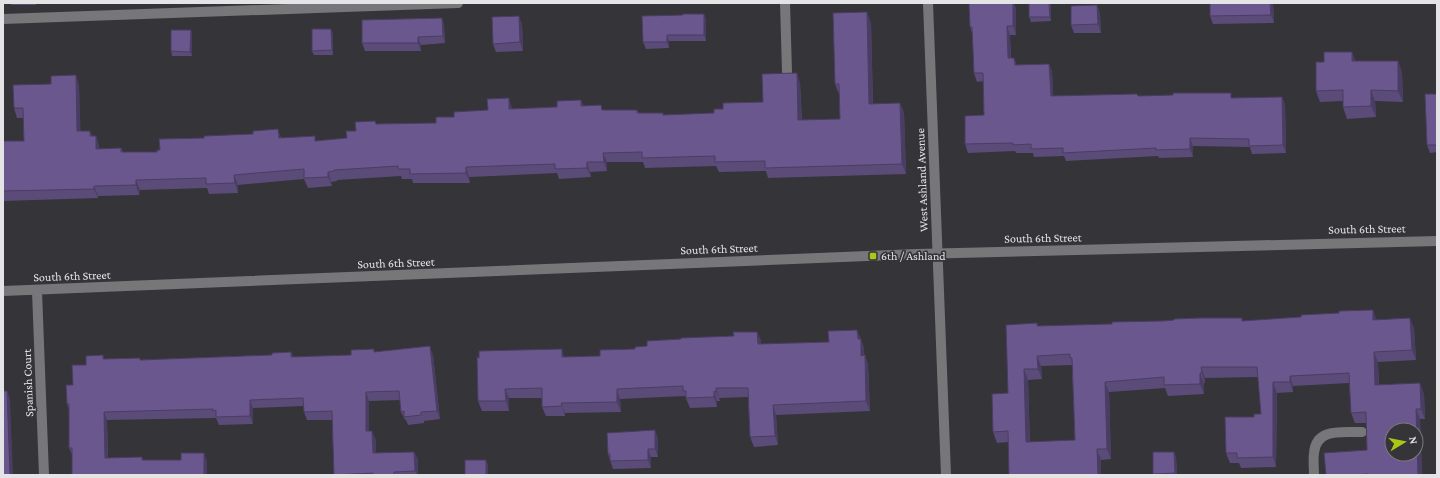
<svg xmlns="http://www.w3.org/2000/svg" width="1440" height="478" font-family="'Crimson Pro',serif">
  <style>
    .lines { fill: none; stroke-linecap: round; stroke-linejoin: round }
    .minor { stroke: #777678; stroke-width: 10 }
    .wall { fill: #5b4b79; fill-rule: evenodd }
    .shaded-wall { fill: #4a3d63 }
    .building { fill: #6a578d; stroke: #4a3d63; fill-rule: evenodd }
    .poi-dot { fill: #abc614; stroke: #353438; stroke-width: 1.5 }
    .labels { text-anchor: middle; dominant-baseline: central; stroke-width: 3.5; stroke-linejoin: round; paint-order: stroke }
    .street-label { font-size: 12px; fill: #e4e3e5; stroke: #353438 }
    .poi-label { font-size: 12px; fill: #e4e3e5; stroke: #353438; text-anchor: start }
  </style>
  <rect width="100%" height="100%" fill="#353438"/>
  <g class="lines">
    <g class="minor">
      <path d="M785,3L787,72"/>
      <path d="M928,3L946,475"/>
      <path d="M3,19L458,3"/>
      <path d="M3,291L917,254L1437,241"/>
      <path d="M37,291L44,475"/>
      <path d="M1314,475C1314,468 1313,460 1314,453C1316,427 1343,433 1362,432"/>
    </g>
  </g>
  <g class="wall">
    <rect x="11" y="3" width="25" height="2"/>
    <path d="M969,3H1014L1016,9V35H1010L1011,58H1014L1017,65L1049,64L1052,72L1053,96L1137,94L1138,96L1232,98L1282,97L1285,105L1286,153L1252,154L1250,147L1193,146V157L1159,158L1158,156L1066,161L1064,156L1034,157L1033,153H1016L1015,151L968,153L965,144L984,115L983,81L977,82L974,73L973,36L970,27Z"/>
    <path d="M1051,3V21L1031,22L1029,17Z"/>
    <path d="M1273,3L1274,23L1213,24L1210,16Z"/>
    <path d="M1097,5L1100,14L1101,33H1074L1071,25Z"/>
    <path d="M704,14L706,20V41H669V48L646,49L643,42L683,15Z"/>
    <path d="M442,18L444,25L445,43L421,45V51H365L362,43Z"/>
    <path d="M871,22L873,104L900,103L904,113L906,174L768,178L766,171L719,172L716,166L645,168L643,162H607V171L590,172L591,177L559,179L557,173L469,177L470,183H413L412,179H402L401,176L337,180V181L331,182L332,186L308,188L304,179L238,185V193L209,194L207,188L140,190L139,195L98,196V198L3,201V141H24L23,118H17L14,108L51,84L79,85L80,131H90L92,136H96L99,146V149L121,148L123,152H157L160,150L204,138L253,134L278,129L281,138L316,141L347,138L356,131L377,124L436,123L454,117L488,110L512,108V109L557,107L581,100L583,106L603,110H637L639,113H663L664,115L714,113L723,109L763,102L800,83L802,120L840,119L839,94L835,84Z"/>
    <path d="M522,24L523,51L496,52L493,44Z"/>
    <path d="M333,33V55H314L312,51Z"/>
    <path d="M192,34V56H172L171,51Z"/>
    <path d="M1352,52L1355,61H1398L1402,73L1403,102L1375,101L1376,117L1347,119L1343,107V101L1320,102L1316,91L1324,62Z"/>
    <path d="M1437,94V152L1430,153L1427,145Z"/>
    <path d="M1373,310L1376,320L1414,328L1416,360L1378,362L1379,385L1424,394L1425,419H1420L1422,475H1326L1367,450L1366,423H1355L1351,413L1349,383L1293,386V392L1277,393L1276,467L1241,468L1239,463H1230L1226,453L1254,417L1261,414L1258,377L1205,378V383H1204V394L1168,396L1165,388L1109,392L1111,459L1101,460L1008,442L997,443L993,432L1037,323L1038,326L1112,324L1243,321L1301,317L1339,313ZM1072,365L1075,440L1030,442L1028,380L1042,379L1041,366Z"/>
    <path d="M857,330L864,348V355H865L868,365L870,411L776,415L778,445L754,447L750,437L748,397L719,398L720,401H717V407L690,408L685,396L620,399L621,412L565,413V416H546L542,407V398H509V411H482L478,401L565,357L600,356L647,346L734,336L757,332L761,341V344L829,342Z"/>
    <path d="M291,352L293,357L351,355L375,352L433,355L440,419L424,421V423L408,425L406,420H405L401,412L400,400L369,401V431L376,440V453L414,452L418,460V475H334L332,420H307L304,412V406L253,408V424L219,425L216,418L107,420L108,458L142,457L143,460L207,461V475L72,454L69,448V410L67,404L86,365L103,355L104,359L140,360L272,355Z"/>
    <path d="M658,438V457H651V468L613,469L608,454Z"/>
    <path d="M1176,456L1177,475H1154L1153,474Z"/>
  </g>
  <g class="shaded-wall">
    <path d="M1013,3H1014L1016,9V35L1013,26Z"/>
    <path d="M1049,3H1051V21L1050,17Z"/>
    <path d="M1270,3H1273L1274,23L1271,15Z"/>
    <path d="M1097,5L1100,14L1101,33L1098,24Z"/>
    <path d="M867,12L871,22L873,114L869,104Z"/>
    <path d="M704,14L706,20V41L704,35Z"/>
    <path d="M519,16L522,24L523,51L520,42Z"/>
    <path d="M442,18L444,25L445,43L443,36Z"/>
    <path d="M1007,26L1010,35L1011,66L1008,58Z"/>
    <path d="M331,29L333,33V55L332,50Z"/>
    <path d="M191,30L192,34V56L190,52Z"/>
    <path d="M667,35L669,41V48L667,42Z"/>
    <path d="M418,37L421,45V51L418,43Z"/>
    <path d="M1352,52L1356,63L1352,61Z"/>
    <path d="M1014,58L1017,66L1015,65Z"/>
    <path d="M1398,61L1402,73L1403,102L1398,91Z"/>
    <path d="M1049,64L1052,72L1054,105L1051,96Z"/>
    <path d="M797,73L800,83L802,130L798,120Z"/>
    <path d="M76,75L79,85L81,141L77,131Z"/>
    <path d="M1371,90L1375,101L1376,117L1371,106Z"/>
    <path d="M1282,97L1285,105L1286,153L1283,145Z"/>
    <path d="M509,98L512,108L513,119L509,109Z"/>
    <path d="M900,103L904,113L906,174L902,164Z"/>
    <path d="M278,129L281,139L279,138Z"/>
    <path d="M96,136L99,146L100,159L96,149Z"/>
    <path d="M1190,138L1193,146V157L1190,149Z"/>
    <path d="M603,153L607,162V171L604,162Z"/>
    <path d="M587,162L590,172L591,177L587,168Z"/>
    <path d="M466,167L469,177L470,183L466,173Z"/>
    <path d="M328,172L331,182L332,186L328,177Z"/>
    <path d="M234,175L238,185V193L235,183Z"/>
    <path d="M136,180L140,190L139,195L136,185Z"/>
    <path d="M94,186L98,196V198L94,189Z"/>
    <path d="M1373,310L1377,321L1373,320Z"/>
    <path d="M1410,318L1414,328L1416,360L1412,350Z"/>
    <path d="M857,330L864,348L865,365L861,356L858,339Z"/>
    <path d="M757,332L761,341V354L758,344Z"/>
    <path d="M430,346L433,355L440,419L437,411Z"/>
    <path d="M562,349L565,359L562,357Z"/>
    <path d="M1374,352L1378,362L1379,396L1375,385Z"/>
    <path d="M865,355L868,365L870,411L866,401Z"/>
    <path d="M1037,356L1041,366L1042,379L1038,369Z"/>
    <path d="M1201,367L1205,378V383L1202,373Z"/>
    <path d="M1024,369L1028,380L1030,453L1026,442Z"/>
    <path d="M1200,373L1204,383V394L1200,384Z"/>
    <path d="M1290,376L1293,386V392L1290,382Z"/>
    <path d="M1105,382L1109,392L1111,459L1107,449Z"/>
    <path d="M1273,382L1277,393L1276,467L1273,457Z"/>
    <path d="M3,383L4,387L5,399L3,394Z"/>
    <path d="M1420,383L1424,394L1425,419L1421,409Z"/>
    <path d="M716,388L719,398L720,401L716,392Z"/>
    <path d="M505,389L509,398V411L506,401Z"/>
    <path d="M617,389L620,399L621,412L617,402Z"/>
    <path d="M7,391L10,399L13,475H10Z"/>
    <path d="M714,391L717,401V407L714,397Z"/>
    <path d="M366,392L369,401V440L366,431Z"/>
    <path d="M250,400L253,408V424L250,416Z"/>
    <path d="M561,403L565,413V416L562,406Z"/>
    <path d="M773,405L776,415L778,445L775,436Z"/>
    <path d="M1416,409L1420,419L1422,475H1418Z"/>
    <path d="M104,412L107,420L108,466L105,458Z"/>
    <path d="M655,430L658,438V457L655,449Z"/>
    <path d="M372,431L376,440V462L373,453Z"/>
    <path d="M648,449L651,457V468L648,460Z"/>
    <path d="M1097,449L1101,460V475H1098Z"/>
    <path d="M414,452L418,460V475H417L415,471Z"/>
    <path d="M1174,452L1176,456L1177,475H1176L1175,473Z"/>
    <path d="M204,453L207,461V475H204Z"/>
    <path d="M486,460L488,464V475H486Z"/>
  </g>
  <g class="building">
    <path d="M969,3H1013V26H1007L1008,58H1014L1015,65L1049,64L1051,96L1137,94L1138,96L1173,95V93H1231V98L1282,97L1283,145L1249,146V139L1190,138V149L1156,150V148L1063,153V148L1031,149V144L1013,145V143L965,144V116L984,115L983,73H974L972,27H970Z"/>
    <path d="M1029,3H1049L1050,17H1029Z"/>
    <path d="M1210,3H1270L1271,15L1210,16Z"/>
    <path d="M1097,5L1098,24L1071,25V6Z"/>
    <path d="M867,12L869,104L900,103L902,164L765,168V161L715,162V156L642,158V152L603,153L604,162H587V168L555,169V164L466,167V173L410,174V169H398V166L334,170V171L328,172V177L304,178V169L234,175L235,183L206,184V178L136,180V185L94,186V189L3,191V141H24L23,108H14L13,85L51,84V76L76,75L77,131H90V136H96V149L121,148V152H157V150H160L159,139L204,138V136L253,134V131L278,129L279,138L315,136V141L347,138L346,131H356L355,122L375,121L376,124L436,123V117H454V112L488,110L487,99L509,98V109L557,107V101L581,100V106L601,105L602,110H637V113H663V115L714,113V109H723V103L763,102L762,74L797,73L798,120L840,119L839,84H835L833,13Z"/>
    <path d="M683,14H704V35H667V42H643L642,16L683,15Z"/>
    <path d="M519,16L520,42L493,44L492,17Z"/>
    <path d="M442,18L443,36L418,37V43H362V20Z"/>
    <path d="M312,29H331L332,50L312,51Z"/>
    <path d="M171,30H191L190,52L171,51Z"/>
    <path d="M1324,52H1352V61H1398V91L1371,90V106L1343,107V90L1316,91V62H1324Z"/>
    <path d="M1425,94H1437V145H1427Z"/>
    <path d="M1373,310V320L1410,318L1412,350L1374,352L1375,385L1420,383L1421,409H1416L1418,475H1368V474L1354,475H1326L1324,453L1367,450L1366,412L1351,413L1349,373L1290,376V382H1273V457L1237,458V453H1226L1225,417H1254V414H1261L1257,367H1201L1202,373H1200V384L1164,385V377L1105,382L1107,449H1097L1098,475H1009L1008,431L993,432L992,394L1008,393L1006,325L1037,323V326L1112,324V322L1162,321L1174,320V319L1200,318H1242V321L1301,317V315L1339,313V311ZM1070,354V358H1072L1075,440L1026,442L1024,369H1038L1037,356ZM1392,430H1416V454H1392Z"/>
    <path d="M857,330L858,339H861V356L865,355L866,401L773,405L775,436L750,437L748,388H716V392L714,391V397L686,398V391H683V386L617,389V402L561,403L562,406L542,407V388L505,389L506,401H478L477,357L479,358V351L562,349V357L600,356V350L635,349V347L647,346V341L681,339V338L734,336L733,332H757L758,344L829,342L828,331Z"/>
    <path d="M430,346L437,411L421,412V415L404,417V411L401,412L399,391L366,392V431H372L373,453L414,452L415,471L394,472V475H373V473L334,475L332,411L304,412L303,398L250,400V416L216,417V410L213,411V409L104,412L105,458L142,457V460H181V453H204V475H72V448H69V404H67L66,385H73L72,365H86V356L103,355V359L140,358V360L272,355V353L291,352V357L351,355V350L374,349V352Z"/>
    <path d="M3,391H7L10,475H3Z"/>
    <path d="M655,430V449H648V460L610,461V454H608L607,433Z"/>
    <path d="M1153,452H1174L1175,473L1153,474Z"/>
    <rect x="465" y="460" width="21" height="15"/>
  </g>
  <rect class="poi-dot" x="869" y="252" width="8" height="8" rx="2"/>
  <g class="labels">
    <g class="street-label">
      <text transform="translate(922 180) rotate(-92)">West Ashland Avenue</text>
      <text transform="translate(1367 229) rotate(-1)">South 6th Street</text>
      <text transform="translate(1043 238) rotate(-1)">South 6th Street</text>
      <text transform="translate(719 249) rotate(-2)">South 6th Street</text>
      <text transform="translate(396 263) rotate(-2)">South 6th Street</text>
      <text transform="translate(72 276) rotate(-2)">South 6th Street</text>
      <text transform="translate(28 383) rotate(-92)">Spanish Court</text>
    </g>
    <g class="poi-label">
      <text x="881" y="256">6th / Ashland</text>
    </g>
  </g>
  <rect width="1440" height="478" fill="none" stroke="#e4e3e5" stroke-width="8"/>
  <g transform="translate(1404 442) rotate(80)"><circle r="19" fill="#353438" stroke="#7b7a7d"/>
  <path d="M0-3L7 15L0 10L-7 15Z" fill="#abc614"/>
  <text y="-6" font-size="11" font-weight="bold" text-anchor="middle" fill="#e4e3e5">N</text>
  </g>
</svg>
